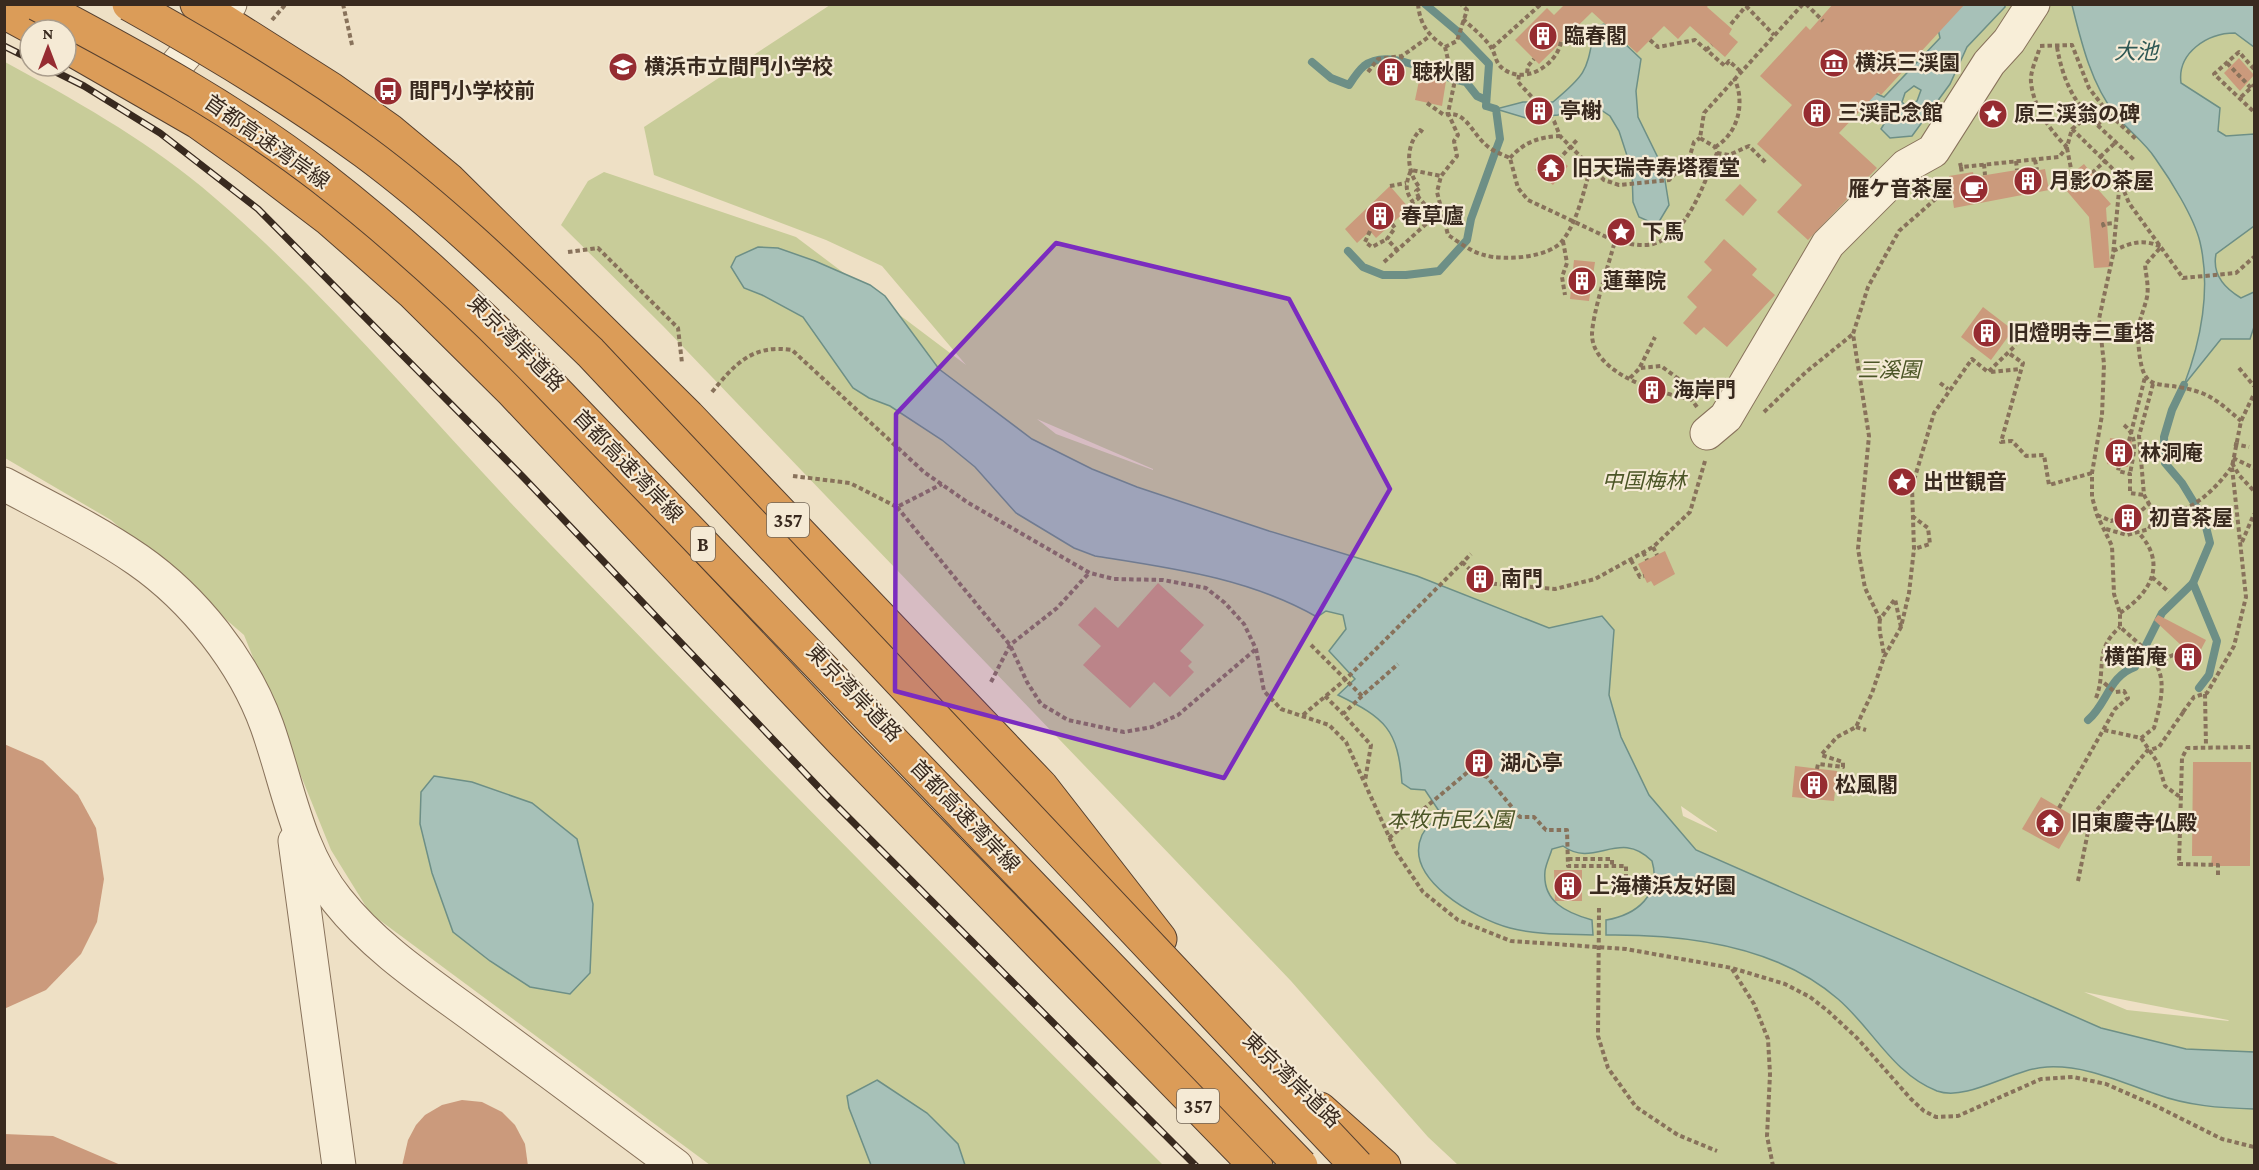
<svg xmlns="http://www.w3.org/2000/svg" width="2259" height="1170" font-family="'Crimson Pro','Noto Sans JP',serif">
  <style>
    .green { fill: #c8cc99; fill-rule: evenodd }
    .water { fill: #a7c1b8; stroke: #6d8f86; stroke-width: 1.5; fill-rule: evenodd }
    .lines { fill: none; stroke-linecap: round; stroke-linejoin: round }
    .stream { stroke: #6d8f86; stroke-width: 8 }
    .building { fill: #cb9a7c }
    .minor-casing { stroke: #88725b; stroke-width: 35 }
    .highway-casing { stroke: #56402f; stroke-width: 35 }
    .path { stroke: #88725b; stroke-width: 4; stroke-dasharray: 4.5 3; stroke-linecap: butt }
    .minor { stroke: #f8eed8; stroke-width: 33 }
    .highway { stroke: #db9c58; stroke-width: 33 }
    .rail-casing { stroke: #392a1f; stroke-width: 7 }
    .rail { stroke: #f5ead5; stroke-width: 4.5; stroke-dasharray: 14; stroke-linecap: butt }
    .highway-bridge-casing { stroke: #56402f; stroke-width: 35; stroke-linecap: butt }
    .highway-bridge { stroke: #db9c58; stroke-width: 33 }
    .marked { fill: #7b2cbf; fill-opacity: 0.2; stroke: #7b2cbf; stroke-width: 4.5; stroke-linejoin: round }
    .labels { text-anchor: middle; dominant-baseline: central; stroke-width: 4.5; stroke-linejoin: round; paint-order: stroke }
    .shield { fill: #f5ead5; stroke: #716456; stroke-width: 1.5 }
    .shield-label { font-size: 20px; font-weight: bold; fill: #392a1f }
    .poi-label { font-size: 21px; font-weight: bold; fill: #392a1f; stroke: #f5ead5; text-anchor: start }
    .street-label { font-size: 21px; fill: #392a1f; stroke: #f5ead5 }
    .park-label { font-size: 21px; font-style: italic; fill: #4b5526; stroke: #f5ead5 }
    .water-label { font-size: 22px; font-style: italic; fill: #2f5854; stroke: #f5ead5 }
  </style>
  <rect width="100%" height="100%" fill="#eee0c5"/>
  <g class="green">
    <path d="M830,5H2254V1165H1458L1428,1137L1291,981L663,326L561,225L588,181L604,172L796,237L966,365L882,266L826,240L654,175L644,127ZM1037,419L1153,469V470L1056,434ZM1681,806L1717,831V832L1683,816ZM2084,992L2228,1020L2229,1021L2127,1010Z"/>
    <path d="M5,62C73,99 141,137 202,187C330,294 435,426 551,545C753,754 957,960 1163,1165H710L370,913L331,850L244,635L111,520L5,458Z"/>
  </g>
  <g class="water">
    <path d="M1933,5H2005V7L1967,47L1950,84L1912,136L1890,138L1881,129L1887,119L1882,111L1873,113L1862,99L1863,88L1884,97L1940,38ZM1914,86L1921,90L1917,101L1907,107L1902,102L1905,93Z"/>
    <path d="M2072,5H2254V47L2235,33C2207,33 2177,53 2181,83L2220,108L2218,131L2226,136L2254,134V226L2216,254C2212,274 2224,288 2241,298L2254,292V327L2250,339H2221L2184,385C2201,341 2211,289 2200,242C2194,217 2170,179 2155,158C2144,141 2127,130 2115,114C2091,84 2081,41 2072,5Z"/>
    <path d="M1604,24L1641,59L1636,91L1638,117L1663,168L1669,205L1657,225L1639,217L1633,202L1632,171L1619,131L1610,116L1595,106L1584,103L1571,105L1558,115L1526,118L1496,109L1523,102H1553C1589,72 1586,71 1595,27Z"/>
    <path d="M758,247L778,248L815,261L870,285L885,296L939,369L1032,439L1092,469L1137,487L1269,531L1417,576L1549,628L1602,616L1614,630L1609,695L1621,737L1649,795L1696,850L2101,1028L2186,1049L2254,1052V1109C2221,1108 2188,1106 2156,1094C2120,1082 2086,1065 2047,1067C2014,1068 1968,1102 1937,1091C1893,1074 1872,1028 1838,999C1776,945 1685,934 1606,935V920C1636,915 1662,895 1652,861C1619,828 1595,869 1563,846L1552,849C1550,856 1546,864 1545,871C1542,902 1567,913 1592,920L1593,935C1566,934 1537,935 1510,928C1476,919 1402,879 1422,835C1426,827 1435,820 1441,814L1425,790L1411,789L1402,783C1398,729 1385,718 1338,695L1355,679L1329,651L1346,629L1343,615L1326,611L1317,617C1249,578 1171,568 1095,556L1074,548L1016,513L975,467L942,440L890,406L869,398L853,388L803,317L762,295L744,288L731,267L736,257Z"/>
    <path d="M434,776L472,782L532,803L577,839L593,904L590,973L570,994L530,987L490,961L453,932L432,873L420,824L421,792Z"/>
    <path d="M877,1080L927,1113L958,1144L965,1165H871L849,1108L847,1096Z"/>
  </g>
  <g class="lines">
    <g class="stream">
      <path d="M1312,62L1331,78L1349,85C1353,79 1358,71 1364,66C1391,45 1438,79 1466,82L1477,96L1486,100"/>
      <path d="M1348,251L1363,267L1383,275H1406L1439,271L1467,240L1471,219L1500,139L1496,109L1486,106L1489,64L1457,31L1425,4"/>
      <path d="M2193,583L2217,641L2209,675L2199,688"/>
      <path d="M2088,720C2107,704 2109,676 2135,667L2162,613L2193,583L2210,543L2204,519L2182,483L2165,463L2164,437L2172,410L2184,385"/>
    </g>
  </g>
  <g class="building">
    <path d="M1565,4H1709L1707,7L1732,29L1729,34L1738,42L1725,57L1690,26L1678,39L1664,26L1637,53L1592,12L1539,64L1515,40L1547,8L1554,15Z"/>
    <path d="M1833,4H1965L1881,95L1878,92L1839,133L1877,168L1808,240L1777,212L1802,185L1757,144L1792,105L1760,76L1806,26L1810,30Z"/>
    <path d="M2239,58L2254,75L2240,91L2224,73Z"/>
    <path d="M1420,76L1446,81L1442,106L1415,100Z"/>
    <path d="M1550,153L1568,166L1553,185L1535,170Z"/>
    <path d="M2084,164L2098,181L2094,185L2111,204L2106,208L2110,267L2094,268L2089,217L2060,183Z"/>
    <path d="M2029,168V172L2045,169L2049,190L1954,208L1949,176L1973,172L1974,177Z"/>
    <path d="M1740,184L1757,200L1743,216L1725,200Z"/>
    <path d="M1390,186L1409,208L1376,238L1370,231L1357,243L1345,229Z"/>
    <path d="M1724,239L1757,269L1752,275L1775,295L1727,347L1704,327L1696,335L1683,323L1697,307L1687,297L1712,270L1704,262Z"/>
    <path d="M1574,260L1595,262L1589,301L1570,299Z"/>
    <path d="M1983,307L2013,330L1991,360L1961,337Z"/>
    <path d="M2110,438L2132,441L2128,467L2107,464Z"/>
    <path d="M1665,551L1675,574L1654,586L1651,581L1647,583L1638,564Z"/>
    <path d="M1158,583L1204,625L1180,651L1192,662L1188,666L1194,672L1170,697L1154,682L1130,708L1083,665L1101,646L1078,625L1095,607L1118,628Z"/>
    <path d="M2158,615L2206,640L2196,659L2154,620Z"/>
    <path d="M4,744L43,761L78,795L96,828L104,879L97,922L81,954L46,990L4,1009Z"/>
    <path d="M1483,752L1490,761L1486,771L1475,773L1468,765L1470,754Z"/>
    <path d="M2193,762H2251L2250,866H2211L2212,856H2192Z"/>
    <path d="M1795,766L1837,771L1834,801L1792,797Z"/>
    <path d="M2041,797L2077,818L2059,849L2022,829Z"/>
    <path d="M1554,870H1582V901H1555Z"/>
    <path d="M462,1100L482,1102L502,1112L515,1125L525,1144L528,1166H402L408,1140L416,1125L425,1115L442,1105Z"/>
    <path d="M4,1134L53,1136L123,1166H4Z"/>
  </g>
  <g class="lines">
    <g class="minor-casing">
      <g id="minor">
        <path d="M152,95L217,16L230,4"/>
        <path d="M1707,433L1726,417L1828,244L1906,166L1933,151L1989,63L2009,41L2033,4"/>
        <path d="M4,484C49,508 96,531 138,560C194,599 244,662 267,726C288,785 297,850 337,900C375,948 427,982 476,1018C543,1067 609,1116 676,1166"/>
        <path d="M295,841L339,1166"/>
      </g>
    </g>
    <g class="highway-casing">
      <g id="highway">
        <path d="M197,4L331,89L389,130L449,180L688,416L1041,786L1160,939"/>
        <path d="M4,12L37,30"/>
        <path d="M66,46L198,122L250,159L329,219L412,292L511,390L842,741L1256,1166"/>
        <path d="M1320,1109L1384,1166"/>
      </g>
    </g>
    <g class="path">
      <path d="M343,4L352,45"/>
      <path d="M1418,4C1420,25 1428,35 1445,47L1454,85L1448,113L1458,135L1454,141L1457,156L1441,176L1437,192L1448,235C1459,242 1471,252 1484,255C1504,261 1550,258 1563,240C1578,220 1584,190 1591,166"/>
      <path d="M1717,4H1720"/>
      <path d="M1806,4L1823,21"/>
      <path d="M1746,6L1774,35"/>
      <path d="M1463,19C1472,28 1486,38 1492,49C1495,54 1496,62 1500,66C1521,87 1556,67 1561,42"/>
      <path d="M272,20L285,5"/>
      <path d="M1731,24L1746,6"/>
      <path d="M1650,40L1658,47L1695,40L1725,66L1729,61L1740,71"/>
      <path d="M2040,46L2072,45L2089,88L2109,114L2136,139"/>
      <path d="M1445,47L1457,41L1467,10L1461,4"/>
      <path d="M2057,47C2068,109 2094,119 2134,160"/>
      <path d="M1492,48L1541,4"/>
      <path d="M1706,50L1712,45"/>
      <path d="M2039,50C2036,60 2030,72 2031,82C2033,106 2050,131 2067,147L2072,129L2087,117"/>
      <path d="M2227,63L2251,88"/>
      <path d="M1398,66L1402,56"/>
      <path d="M2254,69L2239,52L2214,74L2254,112"/>
      <path d="M1368,72L1378,59L1402,56L1430,36"/>
      <path d="M1527,73L1528,66L1534,59"/>
      <path d="M1519,75L1518,82L1554,121L1560,136L1604,180L1619,185L1669,180L1689,159L1694,142L1700,138"/>
      <path d="M2241,97L2254,85"/>
      <path d="M1427,103L1444,115C1465,109 1472,133 1485,144C1492,151 1501,154 1510,158L1518,188L1528,200L1615,241"/>
      <path d="M2097,125L2109,114"/>
      <path d="M2072,129L2116,172L2129,203L2183,278L2236,273L2254,257"/>
      <path d="M1715,147C1738,134 1746,102 1734,78"/>
      <path d="M2067,148L2072,174"/>
      <path d="M1717,153L1729,155L1749,146L1767,164"/>
      <path d="M2100,157L2116,142"/>
      <path d="M1510,158C1524,142 1539,137 1560,136"/>
      <path d="M1558,160L1578,139"/>
      <path d="M2035,160L2037,170"/>
      <path d="M2016,161L2017,170"/>
      <path d="M1960,163L1961,167L2059,157L2067,147"/>
      <path d="M1984,164L1985,175"/>
      <path d="M1961,167L1962,174"/>
      <path d="M2092,173L2106,160"/>
      <path d="M1390,186L1406,183"/>
      <path d="M1419,198L1416,191L1420,188C1406,171 1405,146 1420,130L1424,133"/>
      <path d="M1435,216L1419,198L1413,202C1404,190 1406,183 1411,170L1441,176"/>
      <path d="M1392,224L1395,228L1387,239L1398,251"/>
      <path d="M2104,227L2103,224L2115,223"/>
      <path d="M1370,231L1365,242L1372,247L1387,239"/>
      <path d="M1563,241L1567,263L1562,277L1565,295"/>
      <path d="M2113,251C2131,243 2142,238 2161,247L2145,265C2146,275 2149,287 2147,297C2144,311 2137,323 2138,338C2142,400 2154,377 2199,392C2216,398 2228,410 2241,421"/>
      <path d="M568,252L598,248L678,328L682,363"/>
      <path d="M1384,262L1435,216L1441,214"/>
      <path d="M2010,354L2023,363L2001,442L2012,441L2026,456L2044,455L2049,485L2092,473"/>
      <path d="M1640,367L1655,337"/>
      <path d="M2239,368L2254,386"/>
      <path d="M1991,372L2020,369"/>
      <path d="M1630,378L1640,368L1661,366L1680,380L1691,399"/>
      <path d="M1940,383L1948,389"/>
      <path d="M2153,384L2139,436L2144,495L2155,514"/>
      <path d="M712,392C735,364 752,344 792,350L924,472L967,502L1090,573L1114,579L1163,580L1206,588L1225,603L1244,624L1256,649L1264,691L1281,709L1329,725L1346,742L1396,852L1423,892L1458,920L1511,941L1626,949L1732,968L1785,984L1810,997L1828,1011L1857,1038L1911,1099L1924,1111L1936,1117L1958,1116L2041,1079L2073,1077L2106,1084L2156,1106L2222,1139L2254,1147"/>
      <path d="M1697,407L1691,399C1661,394 1593,374 1592,335C1592,315 1609,263 1615,241C1627,243 1641,247 1653,244C1689,234 1703,184 1717,153L1715,147L1700,138L1704,113L1803,4"/>
      <path d="M1764,412L1806,372L1853,334"/>
      <path d="M2124,425C2140,438 2133,455 2130,474"/>
      <path d="M2129,441L2145,377"/>
      <path d="M2234,444L2249,447"/>
      <path d="M2233,458L2254,468"/>
      <path d="M2232,463L2239,475L2254,491"/>
      <path d="M2119,466L2118,471L2130,474V493L2144,495"/>
      <path d="M793,476L850,483L897,507L942,484"/>
      <path d="M1912,487L1934,413L1972,359L1988,372L2016,345"/>
      <path d="M897,507L1010,645L1027,682L1041,704L1068,720L1124,732L1152,727L1178,715L1256,649"/>
      <path d="M2097,515L2111,521L2120,518"/>
      <path d="M2136,515L2149,504"/>
      <path d="M1912,516L1928,528L1930,544L1914,549"/>
      <path d="M2106,529L2127,535L2149,529L2155,514C2186,518 2214,491 2231,468"/>
      <path d="M2242,542L2254,514"/>
      <path d="M1653,547L1657,555"/>
      <path d="M1643,552L1647,560"/>
      <path d="M1631,560L1640,577L1644,576"/>
      <path d="M1462,562L1476,575"/>
      <path d="M2152,577L2169,592"/>
      <path d="M1485,583L1555,589L1595,579L1653,547L1690,512L1705,461"/>
      <path d="M2120,613C2152,592 2167,563 2138,532"/>
      <path d="M1880,619C1878,632 1883,643 1884,657"/>
      <path d="M1901,627L1895,599L1880,619L1865,588L1858,549L1869,436L1853,334L1868,287L1899,231L1939,196L1937,180"/>
      <path d="M1311,645L1362,696L1398,664"/>
      <path d="M2156,663L2186,649"/>
      <path d="M991,682L1010,645L1057,608L1089,573"/>
      <path d="M2205,694L2206,746"/>
      <path d="M1325,696L1343,714"/>
      <path d="M1362,696L1343,714L1371,745L1365,781"/>
      <path d="M2096,698C2107,670 2093,650 2120,627"/>
      <path d="M2183,712L2194,697L2207,693L2234,646L2246,597L2232,467L2241,421L2254,394"/>
      <path d="M1303,715L1346,679L1471,554"/>
      <path d="M1856,727L1866,730"/>
      <path d="M2104,730L2141,738L2154,728C2170,672 2162,663 2120,627V613L2114,594L2112,546L2097,515L2092,497V473L2102,415L2104,364L2099,319L2113,255L2120,180"/>
      <path d="M2141,738L2158,763L2165,786L2180,797"/>
      <path d="M1817,769L1818,764L1843,767V762L1821,755L1837,737L1856,727L1872,693L1884,657L1901,627L1909,593L1914,549L1912,487L1906,484"/>
      <path d="M2059,808L2115,709L2128,698L2124,691L2115,692L2103,682"/>
      <path d="M1389,838L1469,771L1487,777L1520,817H1534L1546,830H1567L1568,866H1626V878"/>
      <path d="M1568,859H1612V866"/>
      <path d="M2218,875V865L2179,864L2182,758L2187,748L2253,747"/>
      <path d="M2078,881L2091,817L2147,751L2159,747L2184,711"/>
      <path d="M1599,908L1598,1036L1608,1068L1636,1107L1678,1135L1717,1151"/>
      <path d="M1732,969L1754,1004L1768,1039L1770,1074L1767,1136L1773,1166"/>
    </g>
    <use href="#minor" class="minor"/>
    <use href="#highway" class="highway"/>
    <g class="rail-casing">
      <g id="rail">
        <path d="M4,46L30,59"/>
        <path d="M44,66L84,86L160,133L258,209L524,478L826,795L1196,1166"/>
      </g>
    </g>
    <use href="#rail" class="rail"/>
    <g class="highway-bridge-casing">
      <g id="highway-bridge">
        <path d="M37,4C135,56 233,109 321,177C401,239 474,307 544,379L1301,1166"/>
        <path d="M129,4C210,49 290,97 365,152C446,212 518,283 590,352L1357,1166"/>
      </g>
    </g>
    <use href="#highway-bridge" class="highway-bridge"/>
  </g>
  <path class="marked" d="M1056,243L1289,299L1390,489L1224,778L895,691L896,414Z"/>
  <defs>
    <g id="building-disc" transform="scale(1.5)"><circle r="9.5" fill="#962c31" stroke="#f5ead5"/><path d="M-4-6H4V6H1V3H-1V6H-4ZM-2.5-4.3h1.7v1.8h-1.7ZM.8-4.3h1.7v1.8H.8ZM-2.5-1h1.7V.8h-1.7ZM.8-1h1.7V.8H.8Z" fill="#fff"/></g>
    <g id="museum-disc" transform="scale(1.5)"><circle r="9.5" fill="#962c31" stroke="#f5ead5"/><path d="M0-6L6-3V-2H-6V-3ZM-5-1h2V3h-2ZM-1-1h2V3h-2ZM3-1h2V3H3ZM-6 4H6V6H-6Z" fill="#fff"/></g>
    <g id="school-disc" transform="scale(1.5)"><circle r="9.5" fill="#962c31" stroke="#f5ead5"/><path d="M0-5L7-2L0 1L-7-2ZM-4 1L0 2.5L4 1V4Q0 6-4 4Z" fill="#fff"/></g>
    <g id="bus-disc" transform="scale(1.5)"><circle r="9.5" fill="#962c31" stroke="#f5ead5"/><path d="M-5-6H5V4H4V6H2V4H-2V6H-4V4H-5ZM-3.5-4V0h7V-4ZM-3.5 1.2v1.5H-2V1.2ZM2 1.2v1.5H3.5V1.2Z" fill="#fff"/></g>
    <g id="sight-disc" transform="scale(1.5)"><circle r="9.5" fill="#962c31" stroke="#f5ead5"/><path d="M0-6L1.8-2.2L6-1.7L2.9 1.2L3.7 5.4L0 3.3L-3.7 5.4L-2.9 1.2L-6-1.7L-1.8-2.2Z" fill="#fff"/></g>
    <g id="temple-disc" transform="scale(1.5)"><circle r="9.5" fill="#962c31" stroke="#f5ead5"/><path d="M0-6L5-2H3V0L6.5 2.5H4V6H1.5V3h-3V6H-4V2.5H-6.5L-3 0V-2H-5Z" fill="#fff"/></g>
    <g id="cafe-disc" transform="scale(1.5)"><circle r="9.5" fill="#962c31" stroke="#f5ead5"/><path d="M-5.5-4.5H6V0H3Q3 3.5 0 3.5H-2.5Q-5.5 3.5-5.5 0ZM3-3.2v2h1.7v-2ZM-6 4.5H4V6H-6Z" fill="#fff"/></g>
  </defs>
  <g fill-rule="evenodd">
    <use href="#building-disc" x="1543" y="36"/>
    <use href="#museum-disc" x="1834" y="63"/>
    <use href="#school-disc" x="623" y="67"/>
    <use href="#building-disc" x="1391" y="72"/>
    <use href="#bus-disc" x="388" y="91"/>
    <use href="#building-disc" x="1539" y="111"/>
    <use href="#building-disc" x="1817" y="113"/>
    <use href="#sight-disc" x="1993" y="114"/>
    <use href="#temple-disc" x="1551" y="168"/>
    <use href="#building-disc" x="2028" y="181"/>
    <use href="#cafe-disc" x="1974" y="189"/>
    <use href="#building-disc" x="1380" y="216"/>
    <use href="#sight-disc" x="1621" y="232"/>
    <use href="#building-disc" x="1582" y="281"/>
    <use href="#building-disc" x="1987" y="333"/>
    <use href="#building-disc" x="1652" y="390"/>
    <use href="#building-disc" x="2119" y="453"/>
    <use href="#sight-disc" x="1902" y="482"/>
    <use href="#building-disc" x="2128" y="518"/>
    <use href="#building-disc" x="1480" y="579"/>
    <use href="#building-disc" x="2188" y="657"/>
    <use href="#building-disc" x="1479" y="763"/>
    <use href="#building-disc" x="1814" y="785"/>
    <use href="#temple-disc" x="2050" y="823"/>
    <use href="#building-disc" x="1568" y="886"/>
  </g>
  <g class="labels">
    <g class="shield">
      <rect x="767" y="503" width="42" height="34" rx="4.5"/>
      <rect x="691" y="527" width="24" height="34" rx="4.5"/>
      <rect x="1177" y="1089" width="42" height="34" rx="4.5"/>
    </g>
    <g class="shield-label">
      <text x="788" y="520">357</text>
      <text x="703" y="544">B</text>
      <text x="1198" y="1106">357</text>
    </g>
    <g class="poi-label">
      <text x="1564" y="36">臨春閣</text>
      <text x="1855" y="63">横浜三渓園</text>
      <text x="644" y="67">横浜市立間門小学校</text>
      <text x="1412" y="72">聴秋閣</text>
      <text x="409" y="91">間門小学校前</text>
      <text x="1560" y="111">亭榭</text>
      <text x="1838" y="113">三渓記念館</text>
      <text x="2014" y="114">原三渓翁の碑</text>
      <text x="1572" y="168">旧天瑞寺寿塔覆堂</text>
      <text x="2049" y="181">月影の茶屋</text>
      <text x="1953" y="189" text-anchor="end">雁ケ音茶屋</text>
      <text x="1401" y="216">春草廬</text>
      <text x="1642" y="232">下馬</text>
      <text x="1603" y="281">蓮華院</text>
      <text x="2008" y="333">旧燈明寺三重塔</text>
      <text x="1673" y="390">海岸門</text>
      <text x="2140" y="453">林洞庵</text>
      <text x="1923" y="482">出世観音</text>
      <text x="2149" y="518">初音茶屋</text>
      <text x="1501" y="579">南門</text>
      <text x="2167" y="657" text-anchor="end">横笛庵</text>
      <text x="1500" y="763">湖心亭</text>
      <text x="1835" y="785">松風閣</text>
      <text x="2071" y="823">旧東慶寺仏殿</text>
      <text x="1589" y="886">上海横浜友好園</text>
    </g>
    <g class="street-label">
      <text transform="translate(267 142) rotate(35)">首都高速湾岸線</text>
      <text transform="translate(516 343) rotate(45)">東京湾岸道路</text>
      <text transform="translate(628 466) rotate(46)">首都高速湾岸線</text>
      <text transform="translate(854 693) rotate(46)">東京湾岸道路</text>
      <text transform="translate(965 816) rotate(46)">首都高速湾岸線</text>
      <text transform="translate(1292 1080) rotate(44)">東京湾岸道路</text>
    </g>
    <g class="park-label">
      <text x="1889" y="370">三溪園</text>
      <text x="1644" y="481">中国梅林</text>
      <text x="1450" y="820">本牧市民公園</text>
    </g>
    <g class="water-label">
      <text x="2136" y="51">大池</text>
    </g>
  </g>
  <rect width="2259" height="1170" fill="none" stroke="#392a1f" stroke-width="12"/>
  <g transform="translate(48 48)"><circle r="28" fill="#f5ead5" stroke="#aa9d8c" stroke-width="1.5"/>
  <path d="M0-4.5L10 22L0 15L-10 22Z" fill="#962c31"/>
  <text y="-9" font-size="16" font-weight="bold" text-anchor="middle" fill="#392a1f">N</text>
  </g>
</svg>
